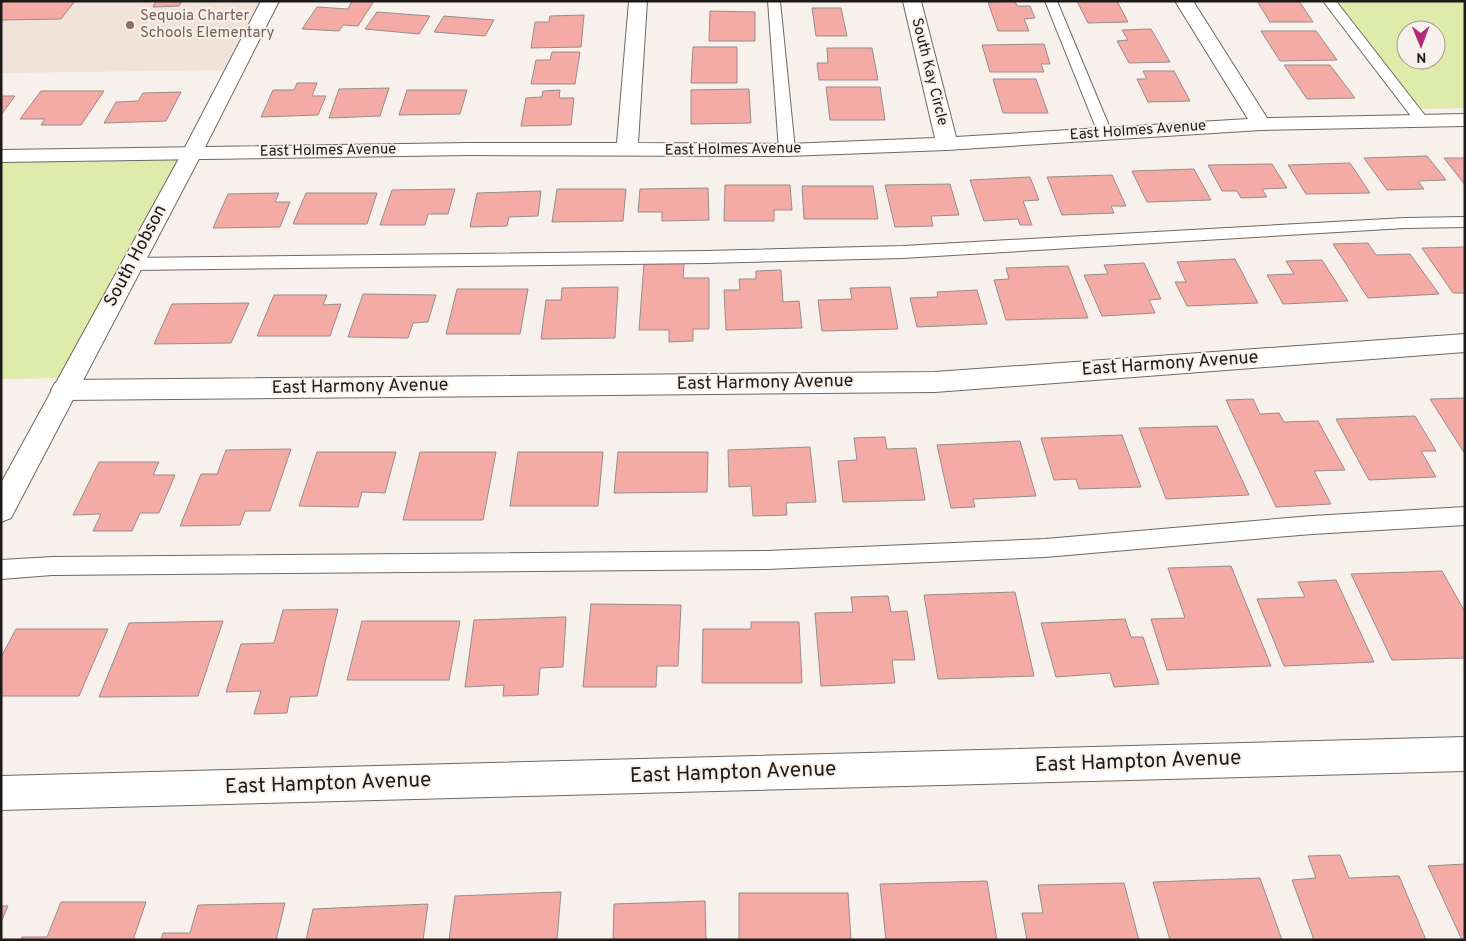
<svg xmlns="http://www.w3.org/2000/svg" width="1466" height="941" font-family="Overpass,sans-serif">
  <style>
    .built { fill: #f2e3da }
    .green { fill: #deebab; fill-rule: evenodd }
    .building { fill: #f4aba5; stroke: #968d8c }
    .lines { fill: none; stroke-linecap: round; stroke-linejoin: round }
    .service-casing { stroke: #6e6763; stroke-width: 2 }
    .minor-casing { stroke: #6e6763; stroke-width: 2 }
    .tertiary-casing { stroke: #6e6763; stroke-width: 2 }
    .service { fill: #fff; fill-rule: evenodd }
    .minor { fill: #fff; fill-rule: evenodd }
    .tertiary { fill: #fff; fill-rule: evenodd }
    .education-dot { fill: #8d6e63; stroke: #f8f0eb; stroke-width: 2 }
    .labels { text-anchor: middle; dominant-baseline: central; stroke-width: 4; stroke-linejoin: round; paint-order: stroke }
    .far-education-label { font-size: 15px; fill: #785e54; stroke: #f8f0eb; text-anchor: start }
    .far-street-label { font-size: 15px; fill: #1d1b19; stroke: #f8f0eb }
    .street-label { font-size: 18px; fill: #1d1b19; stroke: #f8f0eb }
    .near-street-label { font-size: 21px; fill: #1d1b19; stroke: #f8f0eb }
  </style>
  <rect width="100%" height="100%" fill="#f8f0eb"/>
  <path class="built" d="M1,1H270L234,70L1,73Z"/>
  <g class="green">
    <path d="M1336,1H1465V108L1419,109ZM1406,30H1436V60H1406Z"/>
    <path d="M192,153L71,378L1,379V156Z"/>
  </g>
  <g class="building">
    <path d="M1,1H75L61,19L1,20Z"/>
    <path d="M156,1H182L179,6L153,7Z"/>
    <path d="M352,1H374L358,26L343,25L339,31L302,29L317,7L348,9Z"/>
    <path d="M1015,1L1017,6H1030L1035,18L1024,19L1029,31H998L988,2Z"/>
    <path d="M1077,1H1117L1128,22L1088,23Z"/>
    <path d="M1257,1H1299L1313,22H1270Z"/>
    <path d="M812,8H841L847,36H816Z"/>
    <path d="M710,11L755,12V41H709Z"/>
    <path d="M377,12L430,16L419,34L365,29Z"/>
    <path d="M584,15L581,47L531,48L535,22H549L550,16Z"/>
    <path d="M444,16L494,20L485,36L434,32Z"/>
    <path d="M1151,29L1170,62L1129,63L1117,41L1128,40L1122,30Z"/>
    <path d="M1261,31H1316L1337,60L1280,61Z"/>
    <path d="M1044,44L1050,64H1041L1044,72H990L982,45Z"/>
    <path d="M693,47H737V83H691Z"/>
    <path d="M827,48H872L878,80H819L817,63H828Z"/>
    <path d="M552,52H580L575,84H531L536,60H550Z"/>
    <path d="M1284,65H1330L1355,98L1307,99Z"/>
    <path d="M1143,71H1174L1190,101L1148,102L1137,79H1147Z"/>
    <path d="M993,79H1036L1048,113H1003Z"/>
    <path d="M297,83H317L312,96H326L318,115L261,117L273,90H294Z"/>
    <path d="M826,87H880L885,120H830Z"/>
    <path d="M389,88L380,116L329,118L339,89Z"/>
    <path d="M749,89L751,123L691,124V90Z"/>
    <path d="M407,90H467L460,114L399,115Z"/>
    <path d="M560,90L559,98H574L571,125L521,126L526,98L542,97L543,91Z"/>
    <path d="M41,91H104L81,125H41L45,119H20Z"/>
    <path d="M181,92L166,121L104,123L116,102L138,101L143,93Z"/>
    <path d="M1,96H15L1,115Z"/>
    <path d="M1427,156L1446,180L1418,181L1424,189L1387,190L1364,158Z"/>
    <path d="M1444,158H1465V185Z"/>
    <path d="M1350,163L1370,193L1306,194L1288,165Z"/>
    <path d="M1272,164L1287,188L1262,189L1267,197L1241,198L1237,191H1222L1208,165Z"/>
    <path d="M1194,169L1211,200L1147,202L1132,171Z"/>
    <path d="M1112,175L1126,206H1111L1114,213L1062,215L1047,177Z"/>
    <path d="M1030,177L1039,200L1023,201L1032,225H1020L1018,219L984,221L970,180Z"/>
    <path d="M950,184L959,215L931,216L933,226L895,227L885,185Z"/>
    <path d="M725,185H790L792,210H774V221H724Z"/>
    <path d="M802,186H873L878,219H804Z"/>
    <path d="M708,188L709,220L662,221V212H638L640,189Z"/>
    <path d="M455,189L448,214H428L425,225H380L392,190Z"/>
    <path d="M557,189H626L623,221L552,222Z"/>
    <path d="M541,191L538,216L509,217L507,226L470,227L477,193Z"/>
    <path d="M279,193L275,202H290L280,227L213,228L228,194Z"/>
    <path d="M306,193H377L367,224H293Z"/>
    <path d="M1368,243L1376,255L1410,254L1439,294L1368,298L1333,244Z"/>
    <path d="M1465,247V293H1453L1422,248Z"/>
    <path d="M1235,259L1258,303L1187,306L1175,282H1186L1177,262Z"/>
    <path d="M1322,260L1348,301L1283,304L1267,275L1294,274L1286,261Z"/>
    <path d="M644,263H684L683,278H709V329H693V341L669,342V330H639Z"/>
    <path d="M1144,263L1161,299L1149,300L1155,313L1102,316L1084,275L1108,274L1104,265Z"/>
    <path d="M1068,266L1088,318L1006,320L994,280L1009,279L1006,268Z"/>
    <path d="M781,270L783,302L799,301L802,328L726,330L724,290H740L739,279H756V271Z"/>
    <path d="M618,287L615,338L541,339L546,300H561L562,288Z"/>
    <path d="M890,287L898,329L822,331L818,300L852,299L850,288Z"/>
    <path d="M457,289H528L520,334H446Z"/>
    <path d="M977,290L987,324L917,327L910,298L938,297L937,292Z"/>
    <path d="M363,294L436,295L428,322L413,323L408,338L348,337Z"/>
    <path d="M274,295H327L323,305L341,304L330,336H257Z"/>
    <path d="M249,303L231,343L154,344L172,304Z"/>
    <path d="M1465,398V454L1430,399Z"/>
    <path d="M1253,399L1260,414L1279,413L1284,422L1318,421L1345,470L1314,471L1331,504L1276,507L1226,400Z"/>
    <path d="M1415,416L1436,451H1421L1436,477L1369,480L1336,419Z"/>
    <path d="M1217,426L1249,495L1166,499L1139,428Z"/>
    <path d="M1122,435L1141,487L1079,489L1076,479L1054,480L1041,438Z"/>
    <path d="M885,437L887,449L916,448L925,500L843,502L838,461L857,460L854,438Z"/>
    <path d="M1020,441L1036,496L973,499L975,507L951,508L937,445Z"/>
    <path d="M810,447L816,502L786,503L787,515L753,516L751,486L729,487L728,450Z"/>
    <path d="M291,449L270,511H245L240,525L180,526L201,474H217L226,450Z"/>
    <path d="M317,452H396L385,493L362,492L358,507L299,506Z"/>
    <path d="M420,452H496L483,520H403Z"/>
    <path d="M518,452H603L598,506H510Z"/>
    <path d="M618,452H708L707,492L614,493Z"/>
    <path d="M99,462H159L153,475H175L159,513H140L132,531H93L101,514L73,515Z"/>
    <path d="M1231,566L1271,666L1167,670L1151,619L1185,618L1168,568Z"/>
    <path d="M1442,571L1465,612V658L1392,660L1351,574Z"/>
    <path d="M1336,580L1374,662L1284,666L1257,599L1305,597L1298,582Z"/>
    <path d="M1015,592L1034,676L938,679L924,595Z"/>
    <path d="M888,596L891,612L907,611L915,660H892L895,683L821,686L815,613L853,612L851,597Z"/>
    <path d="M591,604L681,605L678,666H657L656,687H583Z"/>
    <path d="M338,609L317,696L290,697L287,713L254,714L261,691L226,692L241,644L274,643L283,610Z"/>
    <path d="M566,617L563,667L540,668L538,695L503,696L504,685L465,687L474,620Z"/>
    <path d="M1125,619L1131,637H1143L1159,684L1114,687L1110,673L1056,677L1041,623Z"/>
    <path d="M223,621L198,696L99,697L129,623Z"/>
    <path d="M362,621H460L449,680H347Z"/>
    <path d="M751,622H799L802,683H702L703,629H751Z"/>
    <path d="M16,629H108L79,696H1V657Z"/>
    <path d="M1340,855L1349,878L1399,876L1426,940H1314L1292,880L1316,878L1308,856Z"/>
    <path d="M1465,864V940H1462L1428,866Z"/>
    <path d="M1260,878L1282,940H1170L1153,882Z"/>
    <path d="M987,881L997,940H886L880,884Z"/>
    <path d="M1124,883L1139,940H1027L1022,913H1043L1038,885Z"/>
    <path d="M561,892L557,940H449L455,896Z"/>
    <path d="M739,893H848L851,940H739Z"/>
    <path d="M705,901L706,940H613L614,904Z"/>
    <path d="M61,902H146L133,940H21L22,937H47Z"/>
    <path d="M285,903L276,940H161L163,933H190L198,905Z"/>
    <path d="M428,904L423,940H306L313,909Z"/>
    <path d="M1,906H8L1,922Z"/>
  </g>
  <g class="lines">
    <g class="service-casing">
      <g id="service">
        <path d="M768,1H780L795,150L792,153H782L779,150Z"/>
        <path d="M1045,1H1057L1112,133L1110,136H1100L1098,133Z"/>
        <path d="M1323,1H1336L1427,118L1429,121L1427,124H1417Z"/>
        <path d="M1465,217V227L1405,228L903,258L706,263L132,270L126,268L124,264L126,260L132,258L706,251L903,246L1405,218Z"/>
        <path d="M1465,507V525L1312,534L1045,557L767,569L52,575L1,579V560L52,557L767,551L1045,539L1312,516Z"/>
      </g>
    </g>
    <g class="minor-casing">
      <g id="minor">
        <path d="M629,1H647L638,143L787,144L935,138L903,1H921L956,137L1248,119L1175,1H1193L1267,118L1465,114V126L1261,130L947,150L787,156L468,155L1,162V150L468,143H617Z"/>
        <path d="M1465,334V352L935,392L64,400L55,397L51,390L55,383L64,380L935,372Z"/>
        <path d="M1465,737V771L1,810V776Z"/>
      </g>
    </g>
    <g class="tertiary-casing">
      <path id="tertiary" d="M261,1H279L202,153L11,518L1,522V483L182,153Z"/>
    </g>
    <use href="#service" class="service"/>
    <use href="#minor" class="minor"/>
    <use href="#tertiary" class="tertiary"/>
  </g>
  <circle class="education-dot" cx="130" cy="25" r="5"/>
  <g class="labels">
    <g class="far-education-label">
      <text x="140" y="16">Sequoia Charter<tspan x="140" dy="17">Schools Elementary</tspan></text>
    </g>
    <g class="far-street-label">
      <text transform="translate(929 72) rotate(76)">South Kay Circle</text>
      <text transform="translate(1138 131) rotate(-4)">East Holmes Avenue</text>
      <text transform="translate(733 150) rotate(-1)">East Holmes Avenue</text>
      <text transform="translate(328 151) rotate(-1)">East Holmes Avenue</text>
    </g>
    <g class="street-label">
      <text transform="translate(136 256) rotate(-62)">South Hobson</text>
      <text transform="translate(1170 364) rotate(-4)">East Harmony Avenue</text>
      <text transform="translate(765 383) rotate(-1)">East Harmony Avenue</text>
      <text transform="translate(360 387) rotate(-1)">East Harmony Avenue</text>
    </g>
    <g class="near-street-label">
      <text transform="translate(1138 762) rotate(-2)">East Hampton Avenue</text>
      <text transform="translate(733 773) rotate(-2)">East Hampton Avenue</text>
      <text transform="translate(328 784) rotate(-2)">East Hampton Avenue</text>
    </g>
  </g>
  <rect width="1466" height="941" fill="none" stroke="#1d1b19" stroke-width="5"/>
  <g transform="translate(1421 45) rotate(179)"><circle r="24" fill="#f8f0eb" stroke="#a09b97"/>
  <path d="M0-4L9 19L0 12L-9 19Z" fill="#ae2c78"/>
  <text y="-8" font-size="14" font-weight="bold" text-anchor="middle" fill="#1d1b19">N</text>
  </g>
</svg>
